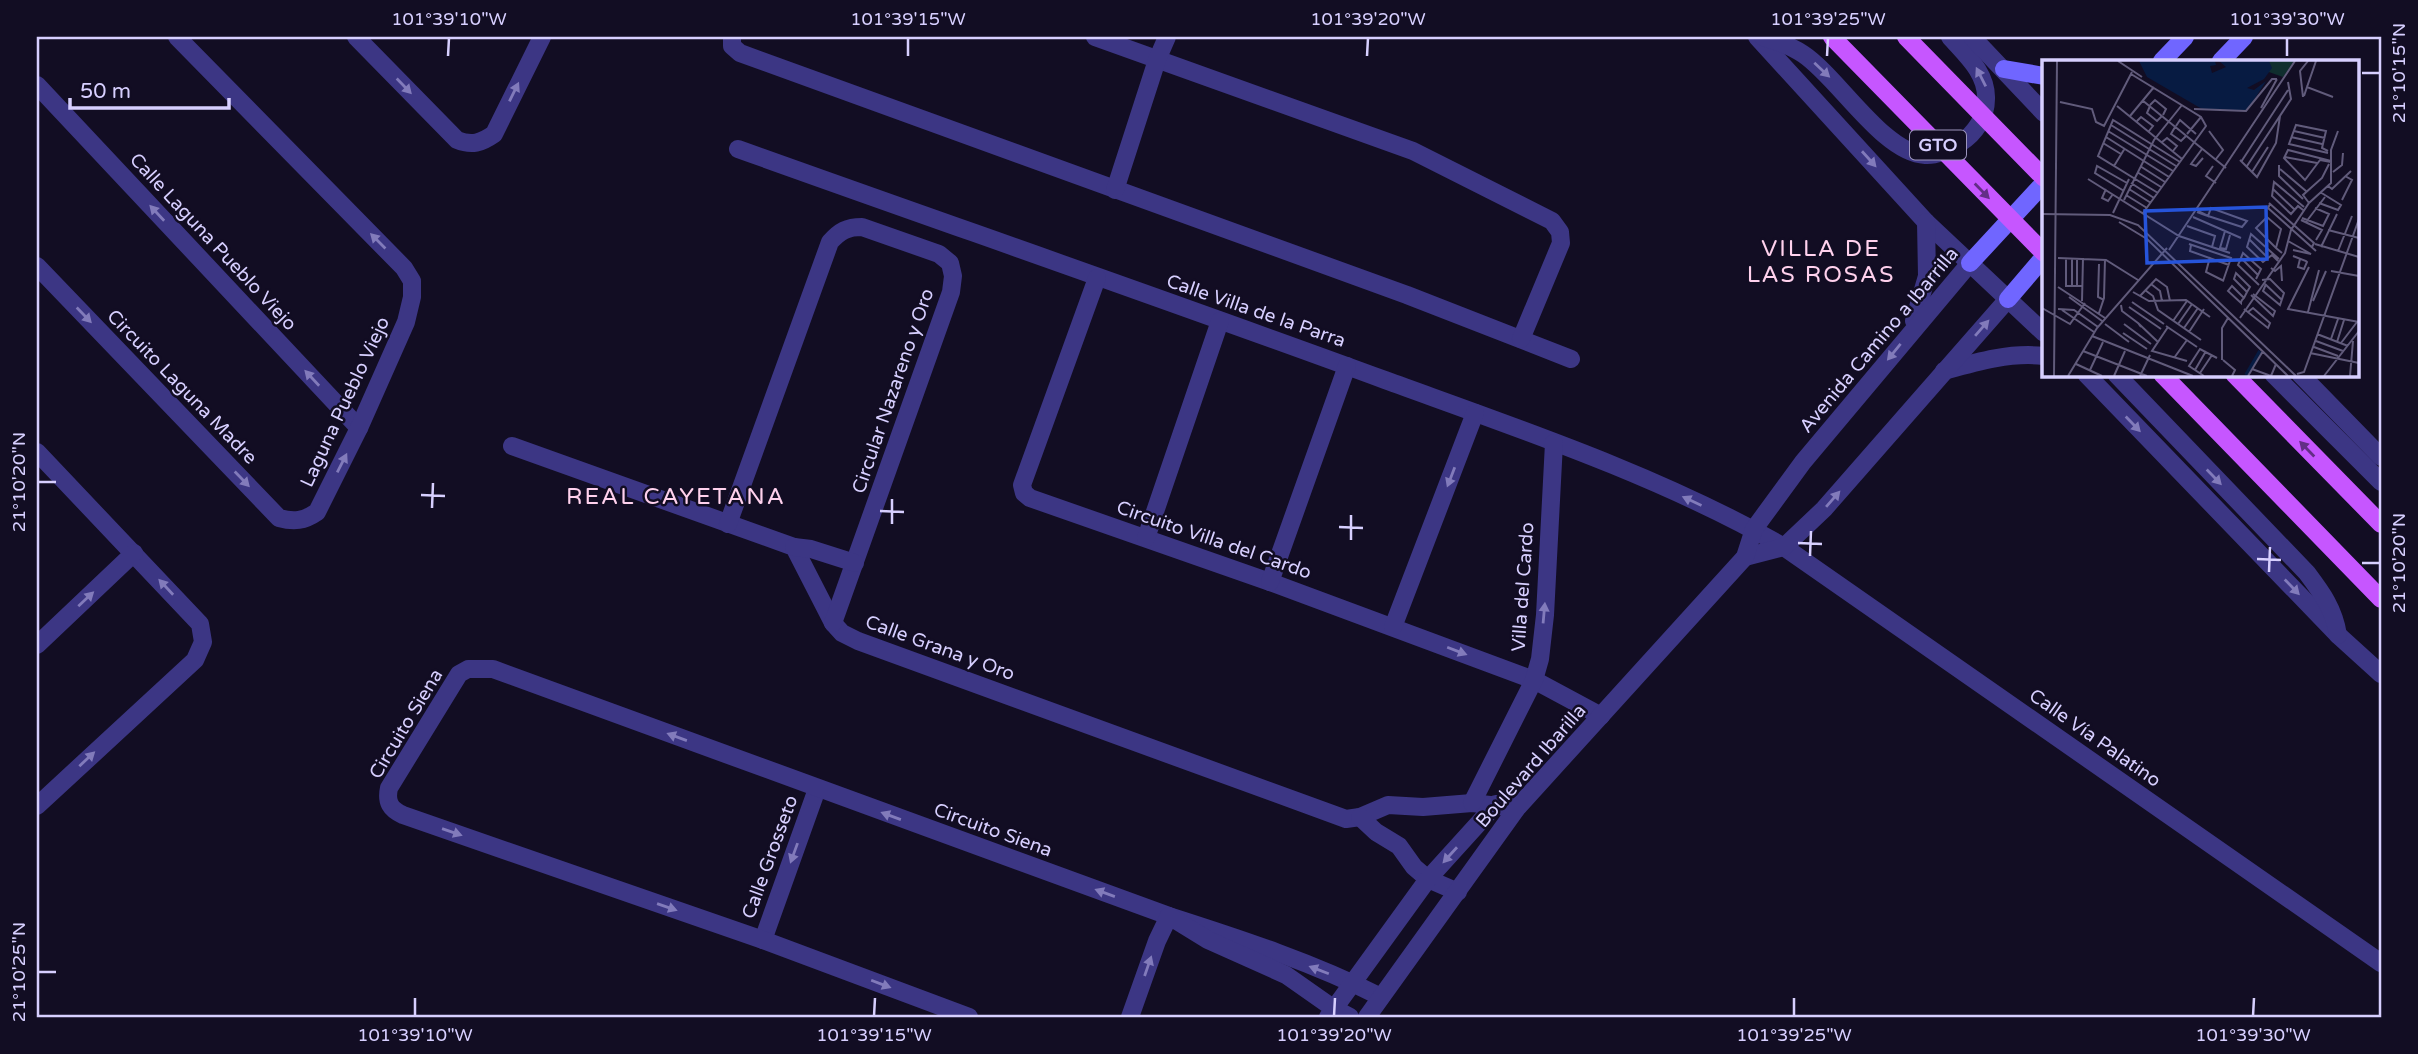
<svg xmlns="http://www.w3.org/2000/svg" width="2418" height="1054" font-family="'Varela Round',sans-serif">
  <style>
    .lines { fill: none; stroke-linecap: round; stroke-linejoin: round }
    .minor { stroke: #3c3684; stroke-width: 18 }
    .tertiary { stroke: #3c3684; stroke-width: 18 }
    .secondary { stroke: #7066ff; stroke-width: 18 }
    .primary { stroke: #c656ff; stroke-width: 18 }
    .oneway { fill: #827bbb }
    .oneway2 { fill: #632e86 }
    .ticks { fill: none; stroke: #d7cfff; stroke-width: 2.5 }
    .labels { text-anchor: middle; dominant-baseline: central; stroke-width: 5; stroke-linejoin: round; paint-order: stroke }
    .shield { fill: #120d23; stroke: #9c95bd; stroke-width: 2 }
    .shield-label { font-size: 18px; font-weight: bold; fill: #d7cfff }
    .street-label { font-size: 19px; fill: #d7cfff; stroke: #120d23 }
    .quarter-label { font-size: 23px; letter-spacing: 2px; fill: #ffd1ed; stroke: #120d23 }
    .inset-river { fill: none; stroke: #071b42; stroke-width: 3.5 }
    .inset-road { fill: none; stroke: #615b7b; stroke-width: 2 }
    .view { fill: #2654da; fill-opacity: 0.15; stroke: #2654da; stroke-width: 3.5 }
    .inset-edge { fill: none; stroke: #d7cfff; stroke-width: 3.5 }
    .neatline { fill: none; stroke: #d7cfff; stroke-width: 2.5 }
    .ticks-label { font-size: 18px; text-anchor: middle; fill: #d7cfff }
  </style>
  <rect width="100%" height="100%" fill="#120d23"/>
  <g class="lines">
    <g class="minor">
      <path d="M356,37L457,140C472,146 481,143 494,134L542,37"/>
      <path d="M732,37V46L740,53L1407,295L1571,359"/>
      <path d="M1095,37L1413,151L1552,221L1560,232L1561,243L1521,339"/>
      <path d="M37,85L359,428"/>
      <path d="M738,149C953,226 1170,301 1385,380C1517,428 1663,477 1784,547L2381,963"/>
      <path d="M1115,190L1157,60L1167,37"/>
      <path d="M37,266L279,518C294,522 304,521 317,512L359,428L406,322L412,297V281L404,268L177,37"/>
      <path d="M1097,278L1022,485L1024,493L1030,498L1270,582L1534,680L1601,716"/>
      <path d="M512,446L794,547L833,623L842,633L858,641L1346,819L1360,817L1388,805L1423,807L1472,803L1517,808"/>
      <path d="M37,452L200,624L203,642L195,660L37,806"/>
      <path d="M728,524L830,242C840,231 847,227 862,227L939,254L950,263L953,276L951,292L833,623"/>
      <path d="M1146,538L1220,321"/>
      <path d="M794,547L811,549L855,563"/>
      <path d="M1270,582L1347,366"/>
      <path d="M1393,627L1475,413"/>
      <path d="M37,645L134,553"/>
      <path d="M1472,803L1534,680L1540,659L1545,615L1554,443"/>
      <path d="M1360,817L1376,832L1399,846L1414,867L1428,879L1458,892"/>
      <path d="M763,940L817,789"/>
      <path d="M969,1017L763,940L403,815C390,809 386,802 389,788L459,674L468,669H493L1169,916C1241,939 1314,963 1381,997"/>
      <path d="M1130,1017L1157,941L1169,916L1208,940L1286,975L1333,1008L1350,1017"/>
      <path d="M1328,1017L1428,879L1496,804"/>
    </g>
    <g class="tertiary">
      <path d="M1757,37L1926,222L2044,333"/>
      <path d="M1763,37C1777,41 1791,46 1803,54C1838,77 1883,153 1925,155C1937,156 1949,150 1960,143C1975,134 1986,117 1986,99C1987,73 1966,55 1950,37"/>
      <path d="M1972,37L2044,113"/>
      <path d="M1914,321L1927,276L1926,222"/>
      <path d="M1944,371C1976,362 2010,352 2044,356"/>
      <path d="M2086,374L2338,635L2381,674"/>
      <path d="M2116,374L2307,573C2322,593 2334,609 2338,635"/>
      <path d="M2273,374L2381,482"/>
      <path d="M2300,374L2381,457"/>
      <path d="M1745,557L1784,547L1824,509L2008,299"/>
      <path d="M1367,1017L1517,808L1745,557L1754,529L1803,462L1970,263"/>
    </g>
    <g class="secondary">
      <path d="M2162,61L2185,37"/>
      <path d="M2221,61L2244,37"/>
      <path d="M2004,69L2044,76"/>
      <path d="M1970,263L2044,183"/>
      <path d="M2008,299L2044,257"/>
    </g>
    <g class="primary">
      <path d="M1832,37L2044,253"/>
      <path d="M1906,37L2044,178"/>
      <path d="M2162,374L2381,599"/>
      <path d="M2234,374L2381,524"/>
    </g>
  </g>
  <defs><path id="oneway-solid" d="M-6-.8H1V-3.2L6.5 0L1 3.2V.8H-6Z" transform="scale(1.75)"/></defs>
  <g class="oneway">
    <use href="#oneway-solid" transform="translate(1822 70) rotate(43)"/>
    <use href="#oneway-solid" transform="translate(1981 77) rotate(-117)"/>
    <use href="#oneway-solid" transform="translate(404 86) rotate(46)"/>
    <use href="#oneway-solid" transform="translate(514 92) rotate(-64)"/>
    <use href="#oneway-solid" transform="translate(1869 159) rotate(48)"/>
    <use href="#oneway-solid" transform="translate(157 213) rotate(-133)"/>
    <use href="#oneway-solid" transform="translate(378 241) rotate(-135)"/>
    <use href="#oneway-solid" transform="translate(84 315) rotate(46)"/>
    <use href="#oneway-solid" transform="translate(1982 328) rotate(-49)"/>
    <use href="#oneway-solid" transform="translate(1894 352) rotate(129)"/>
    <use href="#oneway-solid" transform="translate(312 378) rotate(-133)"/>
    <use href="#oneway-solid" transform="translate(2133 424) rotate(46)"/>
    <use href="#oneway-solid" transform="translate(342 463) rotate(-63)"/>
    <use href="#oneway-solid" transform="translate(1451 477) rotate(111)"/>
    <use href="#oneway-solid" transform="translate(2214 477) rotate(46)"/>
    <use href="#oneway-solid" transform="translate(242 479) rotate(46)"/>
    <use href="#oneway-solid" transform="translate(1833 499) rotate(-49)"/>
    <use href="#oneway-solid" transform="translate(1692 501) rotate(-155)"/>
    <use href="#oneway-solid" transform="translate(166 587) rotate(-133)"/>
    <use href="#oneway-solid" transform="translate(2292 587) rotate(46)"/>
    <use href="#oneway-solid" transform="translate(86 599) rotate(-43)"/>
    <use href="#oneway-solid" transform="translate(1544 613) rotate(-85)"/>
    <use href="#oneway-solid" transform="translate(1457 651) rotate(21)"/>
    <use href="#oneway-solid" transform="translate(677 737) rotate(-160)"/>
    <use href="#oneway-solid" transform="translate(87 759) rotate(-43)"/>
    <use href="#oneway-solid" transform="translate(891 816) rotate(-160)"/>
    <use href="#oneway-solid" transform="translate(452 832) rotate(19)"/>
    <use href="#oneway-solid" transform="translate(794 853) rotate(110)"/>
    <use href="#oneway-solid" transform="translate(1450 855) rotate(132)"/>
    <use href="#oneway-solid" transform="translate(1105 893) rotate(-160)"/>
    <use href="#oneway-solid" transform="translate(667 907) rotate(19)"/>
    <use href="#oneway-solid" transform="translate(1148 966) rotate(-71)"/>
    <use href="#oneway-solid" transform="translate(1319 970) rotate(-159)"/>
    <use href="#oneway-solid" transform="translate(881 984) rotate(21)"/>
  </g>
  <g class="oneway2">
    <use href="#oneway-solid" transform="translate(1982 191) rotate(46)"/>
    <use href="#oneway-solid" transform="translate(2307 449) rotate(-134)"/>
  </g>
  <path class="ticks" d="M448,56L449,38M908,56V38M1367,56L1368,38M1827,56L1828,38M2287,56V38M2362,73H2380M38,482H56M421,495L445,496M432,508L433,483M880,511L904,512M892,524V499M1339,527L1363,528M1351,540V515M1798,543L1822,544M1810,556L1811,531M2257,559L2281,560M2362,563H2380M2269,572L2270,547M38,972H56M415,1016V998M874,1016L875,998M1334,1016L1335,998M1794,1016V998M2253,1016L2254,998"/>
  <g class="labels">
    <rect class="shield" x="1910" y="130.5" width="56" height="29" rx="5"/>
    <g class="shield-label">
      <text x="1938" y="145">GTO</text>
    </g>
    <g class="street-label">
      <text transform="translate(213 242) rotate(47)">Calle Laguna Pueblo Viejo</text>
      <text transform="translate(1256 311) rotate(19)">Calle Villa de la Parra</text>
      <text transform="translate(1879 340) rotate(-50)">Avenida Camino a Ibarrilla</text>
      <text transform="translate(182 387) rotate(46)">Circuito Laguna Madre</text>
      <text transform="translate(893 391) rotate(-71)">Circular Nazareno y Oro</text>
      <text transform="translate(345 402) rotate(-65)">Laguna Pueblo Viejo</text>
      <text transform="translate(1214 540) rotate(19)">Circuito Villa del Cardo</text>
      <text transform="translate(1523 587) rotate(-86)">Villa del Cardo</text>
      <text transform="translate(940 648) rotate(20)">Calle Grana y Oro</text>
      <text transform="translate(406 724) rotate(-59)">Circuito Siena</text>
      <text transform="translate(2095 738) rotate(35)">Calle Vía Palatino</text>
      <text transform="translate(1531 766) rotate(-49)">Boulevard Ibarilla</text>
      <text transform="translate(993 830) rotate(20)">Circuito Siena</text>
      <text transform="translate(770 857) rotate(-70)">Calle Grosseto</text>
    </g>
    <g class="quarter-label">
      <text x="1821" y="249">VILLA DE<tspan x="1821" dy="26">LAS ROSAS</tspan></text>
      <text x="676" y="497">REAL CAYETANA</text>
    </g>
  </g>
  <g transform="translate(2042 60)">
    <rect width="317" height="317" fill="#120d23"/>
    <path d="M196,1H253L241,17Z" fill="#102e2e"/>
    <path d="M97,1H173L174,5L168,6L170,13L184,7L177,1H227L230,8L222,19L205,28L212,30L224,21L205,51L160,49L105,17Z" fill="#071b42"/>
    <path class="inset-river" d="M204,315L218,291"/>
    <path class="inset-road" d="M76,1L100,17M89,14L159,57L164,66L101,153M265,27L274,1M262,36L265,27L291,37M261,37L258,11L266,1M100,40L184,108M18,42L50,49L54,62L62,66L90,12M108,45L113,40L124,49L121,55M75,46L140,99M108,46L105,53L115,61L120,56M219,48L235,19M152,49L204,51L230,19H235M88,56L112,27M95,61L99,57L111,66L107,71M69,65L134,106M134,66L138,60L154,74M133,67L129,74L139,81L144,76M66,71L131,111M167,71L181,90L174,99M252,71L283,78M145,74L159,57M64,77L127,117M249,77L280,84M120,82L125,78L135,86L131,91M61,83L79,94M160,89L149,104L154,106L161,98M286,93L247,84L254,65L284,71L280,88L286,91M243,97L275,103M198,100L215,117L234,83L238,56M289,101L246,90L242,98L263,120L278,100L289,102M199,102L246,30M237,105V116L261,139M72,106L83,88M98,106L123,122M171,106L164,116L174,123M205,106L249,39L246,22M238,109L264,131M95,112L119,127M210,112L226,87M291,112L300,105L301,93M46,119L137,176L188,193M89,123L112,138M286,126L290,129L309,111M64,129L60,138L66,141L71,134M87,129L109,143M231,129L253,150M82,131L53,113L55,106L85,123M116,133L56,96L71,60L138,102M84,135L105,148M82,140L112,80L140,45M300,140L310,120L303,116M227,143L272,183L270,187M267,143L261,135L280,118L287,104M277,143L296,150L299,145L278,132M228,144L226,148L274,191M261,150L256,146L249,154L230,136L232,122L262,147M155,152L163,155L200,167L205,161L169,148L166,156L156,151M71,153L87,119M0,154L68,155L96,165L254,316M151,157L199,178M260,158L281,166L287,154L273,148M259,160L280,170L274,180M77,162L105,179L246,316M264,162L283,137M145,166L173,176L170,187M286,170L317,178M183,171L178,188L184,189L188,175M207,179L226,198M246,181L269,194L251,190M147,184L189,198L181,221M273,184L317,197M149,185L148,191L187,205M279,187L295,154M234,188L239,169L225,157L214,168L234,188L240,193M127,190L253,1M296,191L310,156M251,196L264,201L265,202L262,209L256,207L258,199M168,197L164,212L182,221M16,198L64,200L96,220M24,198V226H41M30,198V226M35,198V226M199,198L216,215M236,201L230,195L221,202L205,187L209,174L237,199M57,204L56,237L62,240M267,207L246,249L317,262M229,208L233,211L239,206L240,221M289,211L317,216M214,219L219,209L201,193L196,205L217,225M220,220L228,219L242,233L238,245L221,231L224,224M109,224L118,231L120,241M223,224L240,240M16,227L63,258M103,230L111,236L116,250L159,280M91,232L107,241L144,240L168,257M209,235L231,256L233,251L211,234M98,236L114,219L125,227L128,241M27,237L60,261M202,238L190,226L186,231L199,243V242L200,240L202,238L205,232L208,227L194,213L192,219L205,232M40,241L41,198M271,241L284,211M90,242L122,264M79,245L80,251L96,263M87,247L119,269M0,248L28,264L43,243M16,249L32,250L56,267M202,249L226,268L228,263L211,248L206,252M20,250L52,272M266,252L277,210M57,253L62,238L63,199M198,258L243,193L249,170L267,143L289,123V90L296,71M131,261L145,241M63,264L87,282M82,264L109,284M136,264L150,244M124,266L155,287M99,267L96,263L116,282M126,267L110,291L145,301M142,268L156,248M147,272L162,249M81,273L105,289M275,274L306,286M50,276L151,316M289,279L296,259M274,281L301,291M295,282L302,260M299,283L315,262M272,287L296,296M41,291L105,316M268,293L317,303M180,295V300V268L186,258M132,298L145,280M181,300L193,310L190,316M34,304L60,316M210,309L229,316L234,304M48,310L61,282M153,310L164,291M158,313L170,295M255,314L262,312L317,159M12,316L15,1M26,316L55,268L125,188M72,316L83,291M98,316L108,295M162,316L147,306L158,289L175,298M206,316L221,291M282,316L317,271M308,316L311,281"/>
    <path class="view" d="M224,147L225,199L105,203L103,151Z"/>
    <rect width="317" height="317" class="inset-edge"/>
  </g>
  <rect width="2418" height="1054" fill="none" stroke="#120d23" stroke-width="77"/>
  <path d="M70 98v10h159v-10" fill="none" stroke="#d7cfff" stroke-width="3.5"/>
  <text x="80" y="98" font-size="21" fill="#d7cfff" stroke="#120d23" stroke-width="5" paint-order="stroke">50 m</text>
  <rect x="38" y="38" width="2342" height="978" class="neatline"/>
  <g class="ticks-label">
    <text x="449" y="25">101°39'10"W</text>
    <text x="908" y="25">101°39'15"W</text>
    <text x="1368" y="25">101°39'20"W</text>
    <text x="1828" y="25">101°39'25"W</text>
    <text x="2287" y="25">101°39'30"W</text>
    <text transform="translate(2399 73) rotate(-90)" y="6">21°10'15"N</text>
    <text transform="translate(19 482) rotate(-90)" y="6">21°10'20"N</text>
    <text transform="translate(2399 563) rotate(-90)" y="6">21°10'20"N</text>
    <text transform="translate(19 972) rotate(-90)" y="6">21°10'25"N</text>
    <text x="415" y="1041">101°39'10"W</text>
    <text x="874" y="1041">101°39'15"W</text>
    <text x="1334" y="1041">101°39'20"W</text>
    <text x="1794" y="1041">101°39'25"W</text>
    <text x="2253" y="1041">101°39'30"W</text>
  </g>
</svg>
